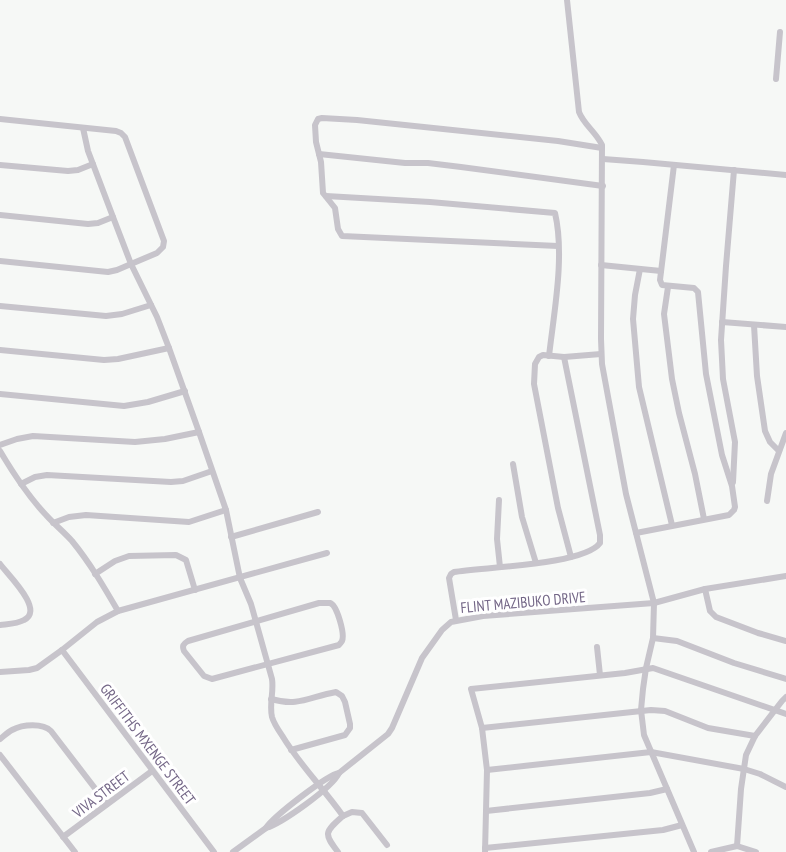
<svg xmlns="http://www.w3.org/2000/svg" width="786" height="852" font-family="'PT Sans Narrow',sans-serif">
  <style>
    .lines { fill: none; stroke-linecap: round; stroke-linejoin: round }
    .street { stroke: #c7c4cb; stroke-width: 6 }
    .labels { text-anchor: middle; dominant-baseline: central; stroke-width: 6; stroke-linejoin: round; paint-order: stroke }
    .street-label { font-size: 15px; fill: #746787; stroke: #fff }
  </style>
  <rect width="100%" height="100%" fill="#f6f8f6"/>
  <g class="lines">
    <g class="street">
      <path d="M567,0L579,112C584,125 596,132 602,145L601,339L602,364L626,494L654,603L653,638L646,668L643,689L641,710L644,735L694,852"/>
      <path d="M776,79L780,32"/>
      <path d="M0,119L116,131L121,133L125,137L164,241L163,247L157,253L131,264L117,270L108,272L0,261"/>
      <path d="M83,128L88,151L113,217L131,264L157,317L169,348L199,432L226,510L240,578L251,604L272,679C274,692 269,704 272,717C274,724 279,731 283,737C300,765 324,789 343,816C325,832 323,833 338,852"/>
      <path d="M319,154L405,163H428L461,167L603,186"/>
      <path d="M603,159L643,162L786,175"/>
      <path d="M0,165L68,171L78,170L93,164"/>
      <path d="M326,196L430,202L555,213C565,256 554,312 549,356"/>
      <path d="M0,215L88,224L98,223L113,217"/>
      <path d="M558,246L342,236L338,229L335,208L323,193L321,162L316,142L315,125L318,119L322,118L357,120L558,141L602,148"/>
      <path d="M601,265L661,271"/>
      <path d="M640,269L635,295L633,319L639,387L672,525"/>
      <path d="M668,287L664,314L672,379L679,413L695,474L704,519"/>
      <path d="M0,306L106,316L122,314L151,305"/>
      <path d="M722,322L786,327"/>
      <path d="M754,325L757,376L765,431L770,442L779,451"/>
      <path d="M0,350L104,360L118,359L169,348"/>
      <path d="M0,394L124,406L148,402L185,391"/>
      <path d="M0,445L17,439L33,436L135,442L165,439L199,432"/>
      <path d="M0,451C13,473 28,496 46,515C54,524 64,532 72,541C90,563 104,587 118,611"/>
      <path d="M513,464L522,517L536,563"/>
      <path d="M733,482L735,442L723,379L721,340L726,266L734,170"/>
      <path d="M21,484L35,477L47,475L171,482L183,481L212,471"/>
      <path d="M499,500L497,539L500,567"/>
      <path d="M767,501L771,474L786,433"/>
      <path d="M53,523L69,517L86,515L189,522L226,510"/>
      <path d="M636,533L729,515L734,510L735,507L732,486L722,455L706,374L698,292L694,288L662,285L660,280L674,165"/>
      <path d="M231,537L318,512"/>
      <path d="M571,557L558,508L534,384L535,364L539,357L543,355L564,357L601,354"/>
      <path d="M0,564C8,575 45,610 24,620C17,624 8,624 0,625"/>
      <path d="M95,574L115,561L129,556L176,555L186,560L195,590"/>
      <path d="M705,589L710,611L716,617L758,633L786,641"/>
      <path d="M319,603C321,603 328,603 330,603C337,605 345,634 342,641C342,642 340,643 339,645L212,679L204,676L184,651C182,646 183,644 188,641Z"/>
      <path d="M456,620L449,578L451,574L454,572C484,567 584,565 600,543V535L564,357"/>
      <path d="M653,638L677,641L734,663L786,679"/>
      <path d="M597,647L600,675"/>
      <path d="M62,650L214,852"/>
      <path d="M0,672L29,670L37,668L62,650L97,622L118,611L327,553"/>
      <path d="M271,699C299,707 309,697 336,692L342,696L345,702L350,724V728L345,735L291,750"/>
      <path d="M482,728L651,710L665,711L708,728L755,736"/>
      <path d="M0,739C4,736 8,732 12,730C23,724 43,723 51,731L107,804"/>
      <path d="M0,755L75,852"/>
      <path d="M487,770L651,752L744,769L760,774L786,787"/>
      <path d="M486,811L650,793L667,789"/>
      <path d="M343,816L352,812L362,813L387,845"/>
      <path d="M266,828C274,816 327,775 339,773"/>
      <path d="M63,837L152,771"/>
      <path d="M737,846L741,789L746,755L755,736L782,701L786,697"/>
      <path d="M485,848L663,830L682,825"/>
      <path d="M233,852L266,828C282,823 332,788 339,773L388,734L392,728L422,658L442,630L451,622L483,616L654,603L705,589L786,576"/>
      <path d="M485,852L487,770L482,728L471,689L625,673L653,668L786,714"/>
      <path d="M711,852L737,846L756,852"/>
    </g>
  </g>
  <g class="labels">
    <g class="street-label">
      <text transform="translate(523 602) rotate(-5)">FLINT MAZIBUKO DRIVE</text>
      <text transform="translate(148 744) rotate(53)">GRIFFITHS MXENGE STREET</text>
      <text transform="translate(101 794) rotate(-37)">VIVA STREET</text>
    </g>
  </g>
</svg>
